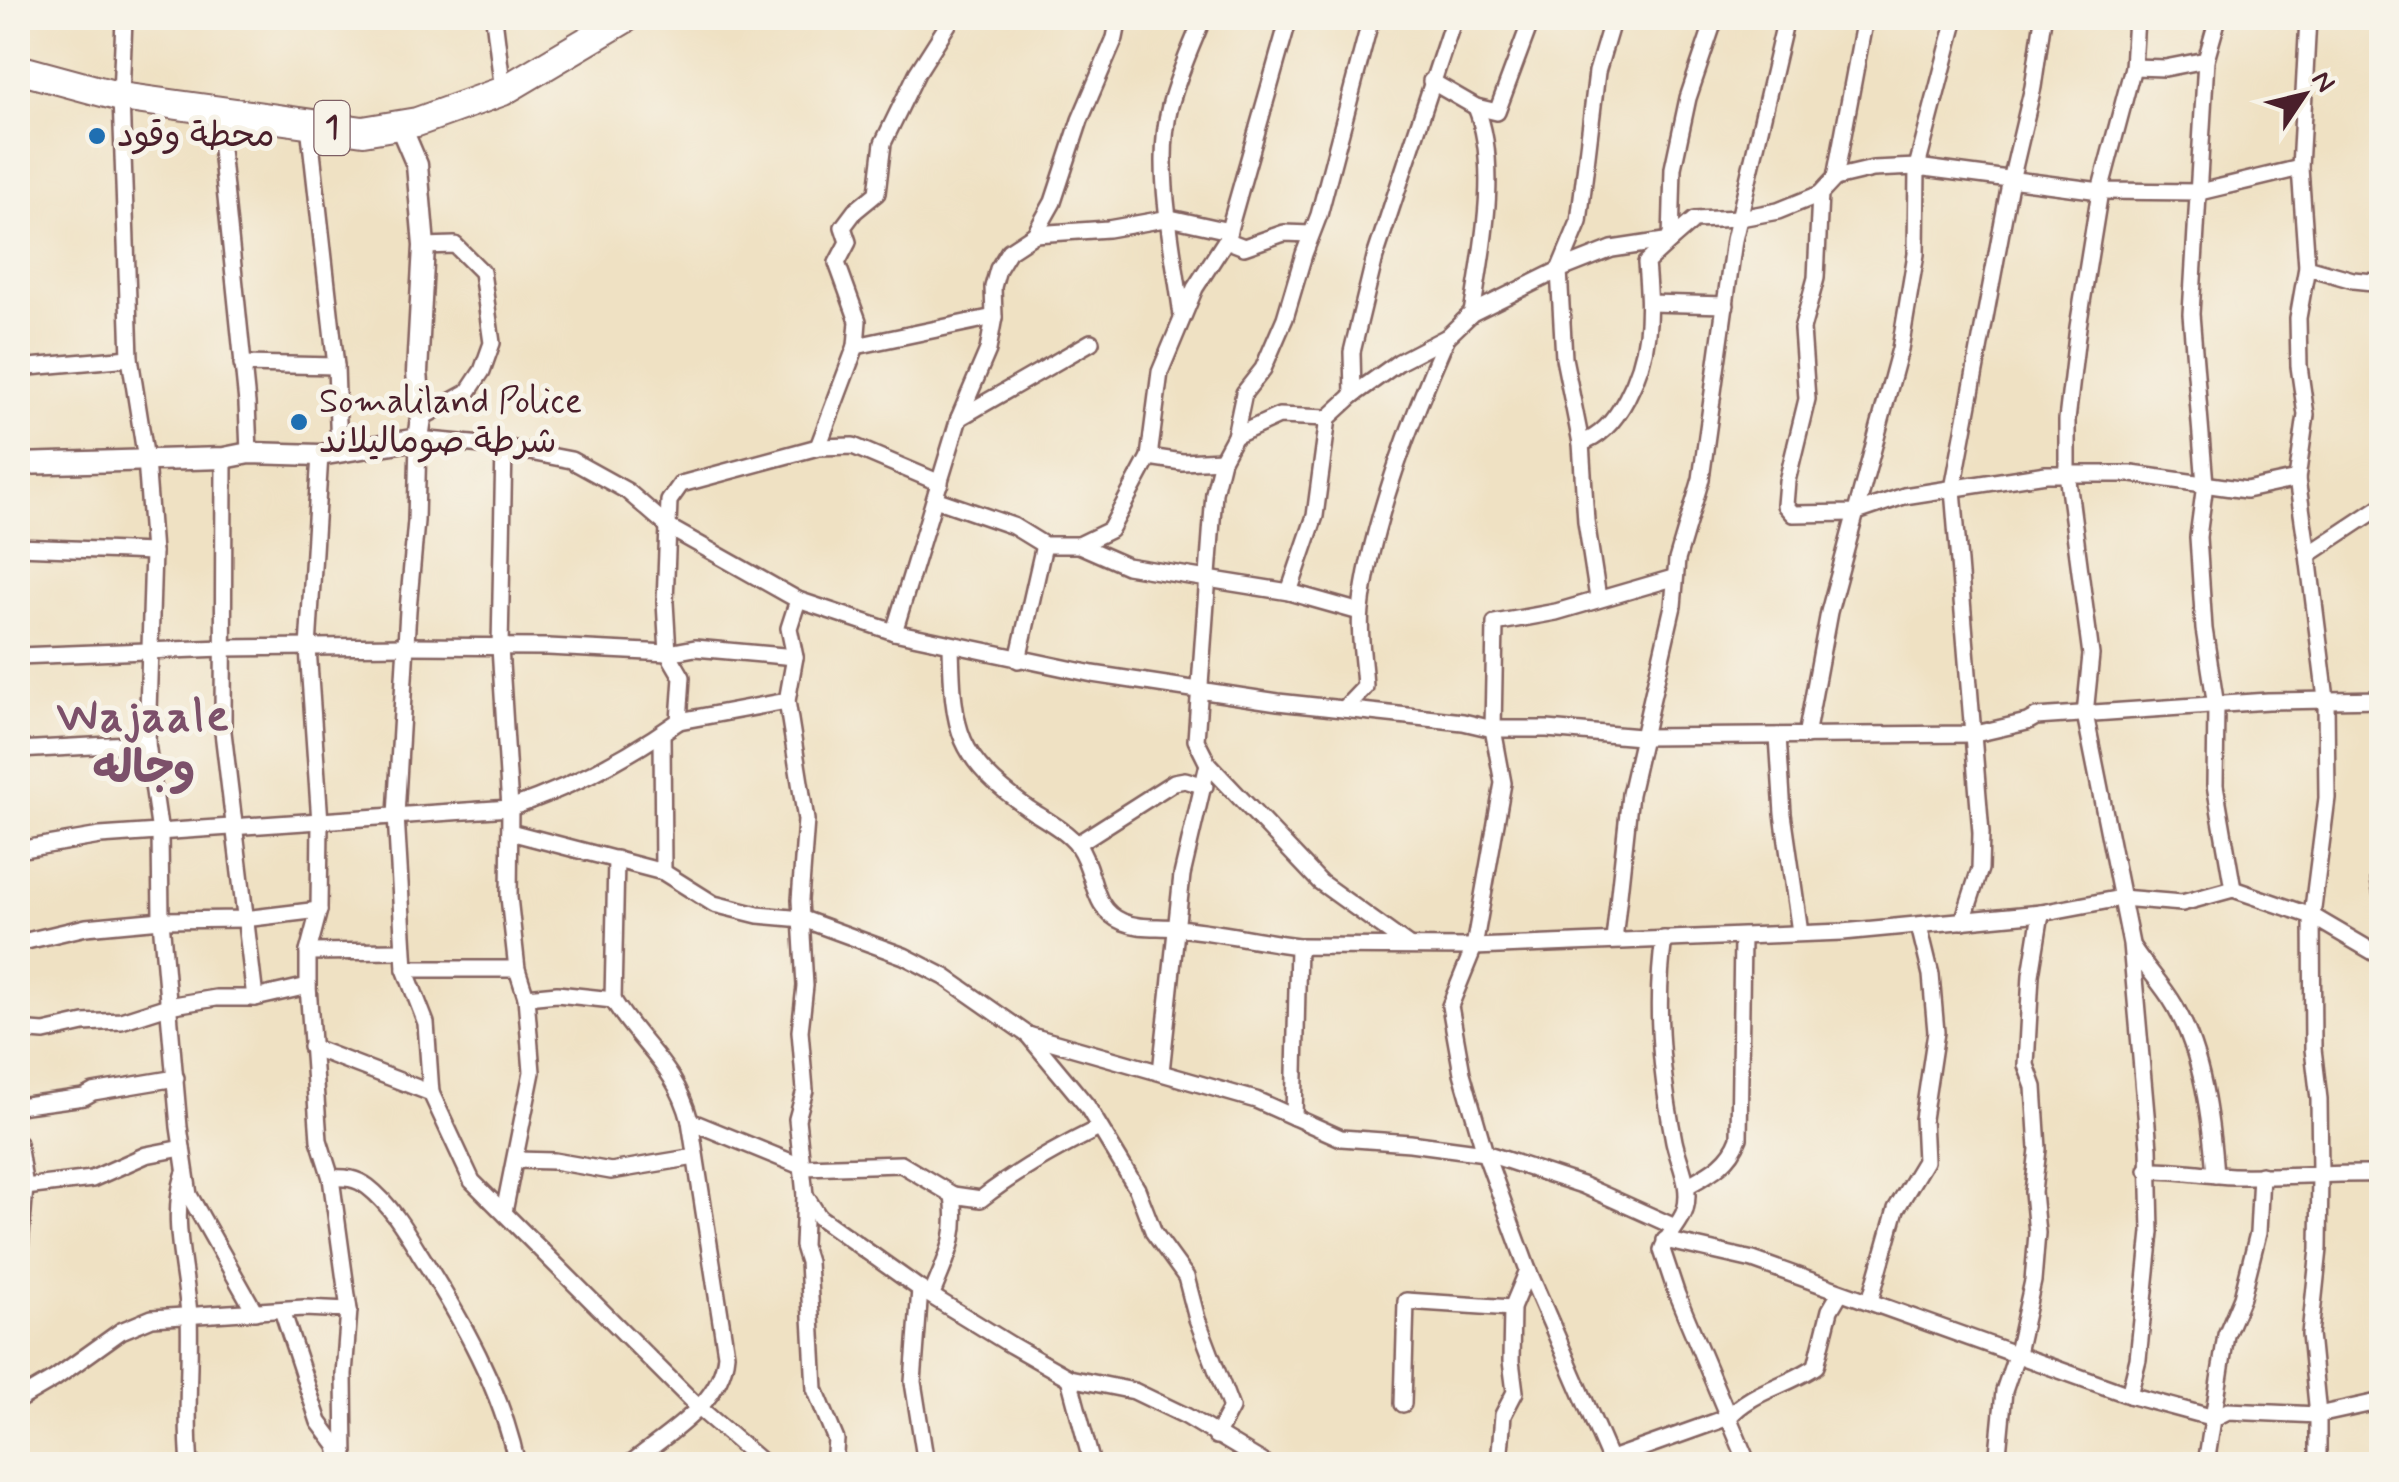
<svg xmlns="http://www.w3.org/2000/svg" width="2399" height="1482" font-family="Mynerve,'Playpen Sans Arabic',sans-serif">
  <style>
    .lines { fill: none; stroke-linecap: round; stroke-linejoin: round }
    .street-casing { stroke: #846360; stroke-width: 20 }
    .secondary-casing { stroke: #846360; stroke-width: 25 }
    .highway-casing { stroke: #846360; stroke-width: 32 }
    .street { stroke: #fff; stroke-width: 15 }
    .secondary { stroke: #fff; stroke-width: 20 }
    .highway { stroke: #fff; stroke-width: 28 }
    .poi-dot { fill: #1f6fb2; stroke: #f7f3e8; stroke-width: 4 }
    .labels { text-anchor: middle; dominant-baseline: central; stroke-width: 10; stroke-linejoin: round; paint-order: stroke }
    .shield { fill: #f7f3e8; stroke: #7e5f64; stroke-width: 2.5 }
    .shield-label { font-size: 32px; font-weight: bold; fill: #4a1f2b }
    .poi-label { font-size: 35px; fill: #4a1f2b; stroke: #f7f3e8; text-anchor: start }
    .district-label { font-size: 45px; font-weight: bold; letter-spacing: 2.5px; fill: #7c506a; stroke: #f7f3e8 }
  </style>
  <rect width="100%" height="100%" fill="#f7f3e8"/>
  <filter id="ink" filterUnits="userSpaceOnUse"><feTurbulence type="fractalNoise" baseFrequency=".01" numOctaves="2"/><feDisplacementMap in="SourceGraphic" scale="20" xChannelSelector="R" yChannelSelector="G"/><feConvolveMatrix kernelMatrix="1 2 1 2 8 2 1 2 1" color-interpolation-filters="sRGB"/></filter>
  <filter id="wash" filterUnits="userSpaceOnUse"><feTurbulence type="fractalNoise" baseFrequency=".0048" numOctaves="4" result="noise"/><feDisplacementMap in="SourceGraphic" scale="40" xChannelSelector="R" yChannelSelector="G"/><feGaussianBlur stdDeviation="2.25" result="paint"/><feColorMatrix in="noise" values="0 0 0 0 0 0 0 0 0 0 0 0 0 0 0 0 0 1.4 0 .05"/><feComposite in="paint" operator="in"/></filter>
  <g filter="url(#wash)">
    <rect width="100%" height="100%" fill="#efe1c3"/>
  </g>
  <g filter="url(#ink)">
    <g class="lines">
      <g class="street-casing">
        <g id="street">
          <path d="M124,18L121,97L130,358L146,460L153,552L147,743L160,833L161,920L179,1127L189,1195L255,1312"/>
          <path d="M494,18L503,91"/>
          <path d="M1371,18L1319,215L1304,254L1285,318L1263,369L1244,393L1235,436L1222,460L1214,493L1196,740L1208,764L1320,882L1409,946"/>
          <path d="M1865,18L1835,178L1820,194L1816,278L1802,329L1807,399L1787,481L1785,505L1793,514L1854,513L1904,496L2046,474H2132L2246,490L2297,479L2308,555L2382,506"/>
          <path d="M2308,18L2300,168L2307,267L2353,280L2382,283"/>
          <path d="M2206,60L2191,314L2205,484L2198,537L2204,629L2216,706L2215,785L2233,889"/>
          <path d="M2133,67L2165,68L2206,60L2218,18"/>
          <path d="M1431,81L1476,107L1497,112L1532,18"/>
          <path d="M217,110L247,403L249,453"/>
          <path d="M309,125L336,366L339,452"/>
          <path d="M1835,178L1873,169L1917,167L2100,191L2200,192L2300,168"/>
          <path d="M1035,234L1108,229L1170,218L1229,231"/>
          <path d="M1226,240L1244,247L1284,233L1311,234"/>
          <path d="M1649,303L1726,305"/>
          <path d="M1472,313C1482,251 1500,166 1476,107"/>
          <path d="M1182,316C1174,252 1154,168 1170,106C1178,75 1191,47 1203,18"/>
          <path d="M856,346L994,317"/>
          <path d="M242,364L336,366"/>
          <path d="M18,368L130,358"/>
          <path d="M1353,395L1399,362L1447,337L1472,313L1559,270L1612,249L1671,240L1694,220L1740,218L1778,211L1820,194"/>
          <path d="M421,418L468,392L482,371L492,343L482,272L455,245L424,246"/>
          <path d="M959,418L1091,342"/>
          <path d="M1235,436L1279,416L1328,418"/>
          <path d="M1581,443C1619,432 1643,371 1647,334C1650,310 1648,287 1646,263L1671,240L1673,168L1688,98L1715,18"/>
          <path d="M504,447L500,647L510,808L509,897L517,969L526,997L532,1072L504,1212"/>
          <path d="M818,447L856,346L858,321L837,263L848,242L843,227L855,211L877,193L883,143L917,73L952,18"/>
          <path d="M320,455L308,648L320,822L319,910L308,952V986L319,1140L331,1178L349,1310L344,1374L345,1464"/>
          <path d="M1149,457L1182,462L1222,460"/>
          <path d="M224,458L223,732L255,998"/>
          <path d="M2297,479L2306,415L2299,366L2298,318L2307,267"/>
          <path d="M935,499L1013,526L1044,545H1079L1127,566L1289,592L1360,612"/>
          <path d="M1079,545L1110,530L1149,457L1160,372L1195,288L1226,240L1289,18"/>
          <path d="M18,547L153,552"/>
          <path d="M2308,555L2326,699L2327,798L2312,916L2313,1049L2319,1099L2320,1172L2319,1249L2310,1334L2318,1415V1464"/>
          <path d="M1289,592L1315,516L1328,418L1353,395L1352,352L1375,257L1454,18"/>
          <path d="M1598,598L1586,521L1581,443L1564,358L1559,270L1579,222L1597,72L1613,18"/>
          <path d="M798,600L789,628L795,657L787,701L806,820L800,900L805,986L800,1031L805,1090L797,1119L805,1195L803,1246L808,1262L815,1389L836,1440L834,1464"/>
          <path d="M894,632L959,418L988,350L994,317L993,287L998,269L1009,251L1035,234L1053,202L1080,120L1115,38L1119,18"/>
          <path d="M951,646C953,732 956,757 1029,809C1044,819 1067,831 1078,846C1096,871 1090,909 1123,922C1140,929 1157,926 1176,928C1216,931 1257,941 1298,946"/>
          <path d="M18,656L223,648L406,646L548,647L668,653L695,648L795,657"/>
          <path d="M1018,660L1044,545"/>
          <path d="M2379,699L2382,750"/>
          <path d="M1344,709L1365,687C1364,662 1358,634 1361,610C1370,526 1413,414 1447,337"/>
          <path d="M679,721L787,701"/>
          <path d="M662,733L663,872"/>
          <path d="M1778,736L1783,814L1800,932"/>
          <path d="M1806,736L1829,612L1900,349L1916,254L1917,167L1956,18"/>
          <path d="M18,750L147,743"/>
          <path d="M510,832L663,872L714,904L758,915L803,919L904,956L945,977L1028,1035L1087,1106L1137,1189L1154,1233L1186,1277L1197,1319L1231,1408L1216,1436"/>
          <path d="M2382,834L2379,880L2382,896"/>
          <path d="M1077,844L1174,782L1185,780L1205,786"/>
          <path d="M18,850L100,836L510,808C569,788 628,757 679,721L682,677L668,653L665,602L669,501L681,484L818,447L853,446L940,483"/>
          <path d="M1963,921L1980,869L1981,833L1953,489L2009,189L2033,87L2043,18"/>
          <path d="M1664,939C1654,1006 1661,1075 1674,1141C1679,1164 1692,1186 1685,1210C1681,1223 1667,1235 1662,1250L1677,1295L1748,1464"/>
          <path d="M1614,940L1630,794L1673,606L1677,560L1701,479L1734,240L1786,18"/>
          <path d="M18,943L86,927L161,920L244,919L319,910"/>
          <path d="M2133,948C2146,968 2163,985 2175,1006C2203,1055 2211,1120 2215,1175"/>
          <path d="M308,952L402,951"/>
          <path d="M405,969H517"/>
          <path d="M526,997L557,994L613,1000C641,1046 676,1066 690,1121L803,1167L901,1164L953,1195"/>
          <path d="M613,1000L616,859"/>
          <path d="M18,1030L44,1032L84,1023L121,1021L168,1006L216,998H255L308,986"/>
          <path d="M1028,1035L1256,1100L1341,1138L1410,1143L1485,1153L1582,1185L1673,1226"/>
          <path d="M311,1047L431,1093L472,1181L698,1407L764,1464"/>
          <path d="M1161,1072L1182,875L1208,764"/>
          <path d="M431,1093L426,1023L405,969L396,815L408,610L416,521L418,439L504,447L571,460L627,491L670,528L798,600L894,632L1093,674L1278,702L1463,722L1493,729H1547L1640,737L1975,734L2027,722L2036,717L2268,701L2382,699"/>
          <path d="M18,1106L84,1097L93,1092L176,1078"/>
          <path d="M1294,1117L1298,946L1474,947L1843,932L2041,913L2121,898L2182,903L2233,889L2312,916L2382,957"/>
          <path d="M18,1143L25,1187L18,1271"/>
          <path d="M516,1160L554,1161L611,1171L695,1157"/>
          <path d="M2147,1170C2177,1169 2204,1175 2233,1176C2282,1177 2332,1173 2382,1174"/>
          <path d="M184,1175C170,1219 186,1270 189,1315C191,1365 185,1415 190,1464"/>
          <path d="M331,1178C345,1177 356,1178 368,1187C390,1204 406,1231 420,1254C462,1320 501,1388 517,1464"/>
          <path d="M1687,1186C1710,1173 1730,1163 1739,1138L1742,938"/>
          <path d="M25,1187L92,1179L146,1155L182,1148"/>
          <path d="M805,1195L819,1217L920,1289L1011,1345L1069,1378L1134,1391L1186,1416L1266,1464"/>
          <path d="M1665,1240L1753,1260L2129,1395L2214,1418L2228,1411L2318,1415L2382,1401"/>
          <path d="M920,1289L913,1382L926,1464"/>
          <path d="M932,1294C947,1257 959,1237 953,1195L981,1199C1018,1170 1056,1149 1099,1128"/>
          <path d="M1870,1301L1896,1209L1925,1161L1923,1119L1936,1032L1931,975L1919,926"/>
          <path d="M282,1310L319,1422L337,1446L340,1461"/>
          <path d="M1069,1378L1092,1464"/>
          <path d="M2129,1395L2138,1359L2151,1232L2149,1148L2131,944L2085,714L2091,655L2067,473V420L2078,327L2100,191L2133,67L2136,18"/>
          <path d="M18,1400L54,1379L121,1331L152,1318L304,1308L349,1310"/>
          <path d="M1403,1404L1406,1301L1512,1308"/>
          <path d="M18,1455L22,1464"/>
          <path d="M1611,1459L1729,1417C1751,1391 1788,1386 1816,1366L1830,1310L1840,1293"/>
          <path d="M630,1464C666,1434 722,1404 726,1354L690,1121"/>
          <path d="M1499,1464L1503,1415L1515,1392L1511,1361L1512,1308L1528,1270"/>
          <path d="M1612,1464L1528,1270L1485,1153L1462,1073L1450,1006L1474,947L1503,783L1493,729L1495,623L1556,612L1673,578"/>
          <path d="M1997,1464L2004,1391L2017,1353L2033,1281L2037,1233L2033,1192L2038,1149L2034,1087L2026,1065L2031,975L2041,913"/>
          <path d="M2206,1464L2226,1335L2242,1297L2258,1233L2261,1175"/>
        </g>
      </g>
      <g class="secondary-casing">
        <path id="secondary" d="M18,464L224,458L249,453L320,455L418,439L421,418L417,372L424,246L417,165L400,125"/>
      </g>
      <g class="highway-casing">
        <path id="highway" d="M18,69L121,97L363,131L417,122L503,91L626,18"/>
      </g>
      <use href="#street" class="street"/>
      <use href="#secondary" class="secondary"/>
      <use href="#highway" class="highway"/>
    </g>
  </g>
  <g class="poi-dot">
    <circle cx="97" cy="136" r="10"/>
    <circle cx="299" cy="422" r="10"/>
  </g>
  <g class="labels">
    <rect class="shield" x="314.5" y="101" width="35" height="54" rx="8"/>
    <g class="shield-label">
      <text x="332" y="128">1</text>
    </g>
    <g class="poi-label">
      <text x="117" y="136">محطة وقود</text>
      <text x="319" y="402">Somaliland Police<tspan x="319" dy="40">شرطة صوماليلاند</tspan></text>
    </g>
    <g class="district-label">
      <text x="144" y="717">Wajaale<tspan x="144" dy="52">وجاله</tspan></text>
    </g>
  </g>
  <rect width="2399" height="1482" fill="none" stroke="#f7f3e8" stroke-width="60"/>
  <g transform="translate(2304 95) rotate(55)" stroke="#f7f3e8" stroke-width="8" paint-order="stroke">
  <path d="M0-8L18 38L0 25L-18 38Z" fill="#4a1f2b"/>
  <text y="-15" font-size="28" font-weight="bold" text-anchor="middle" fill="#4a1f2b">N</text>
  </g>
</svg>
